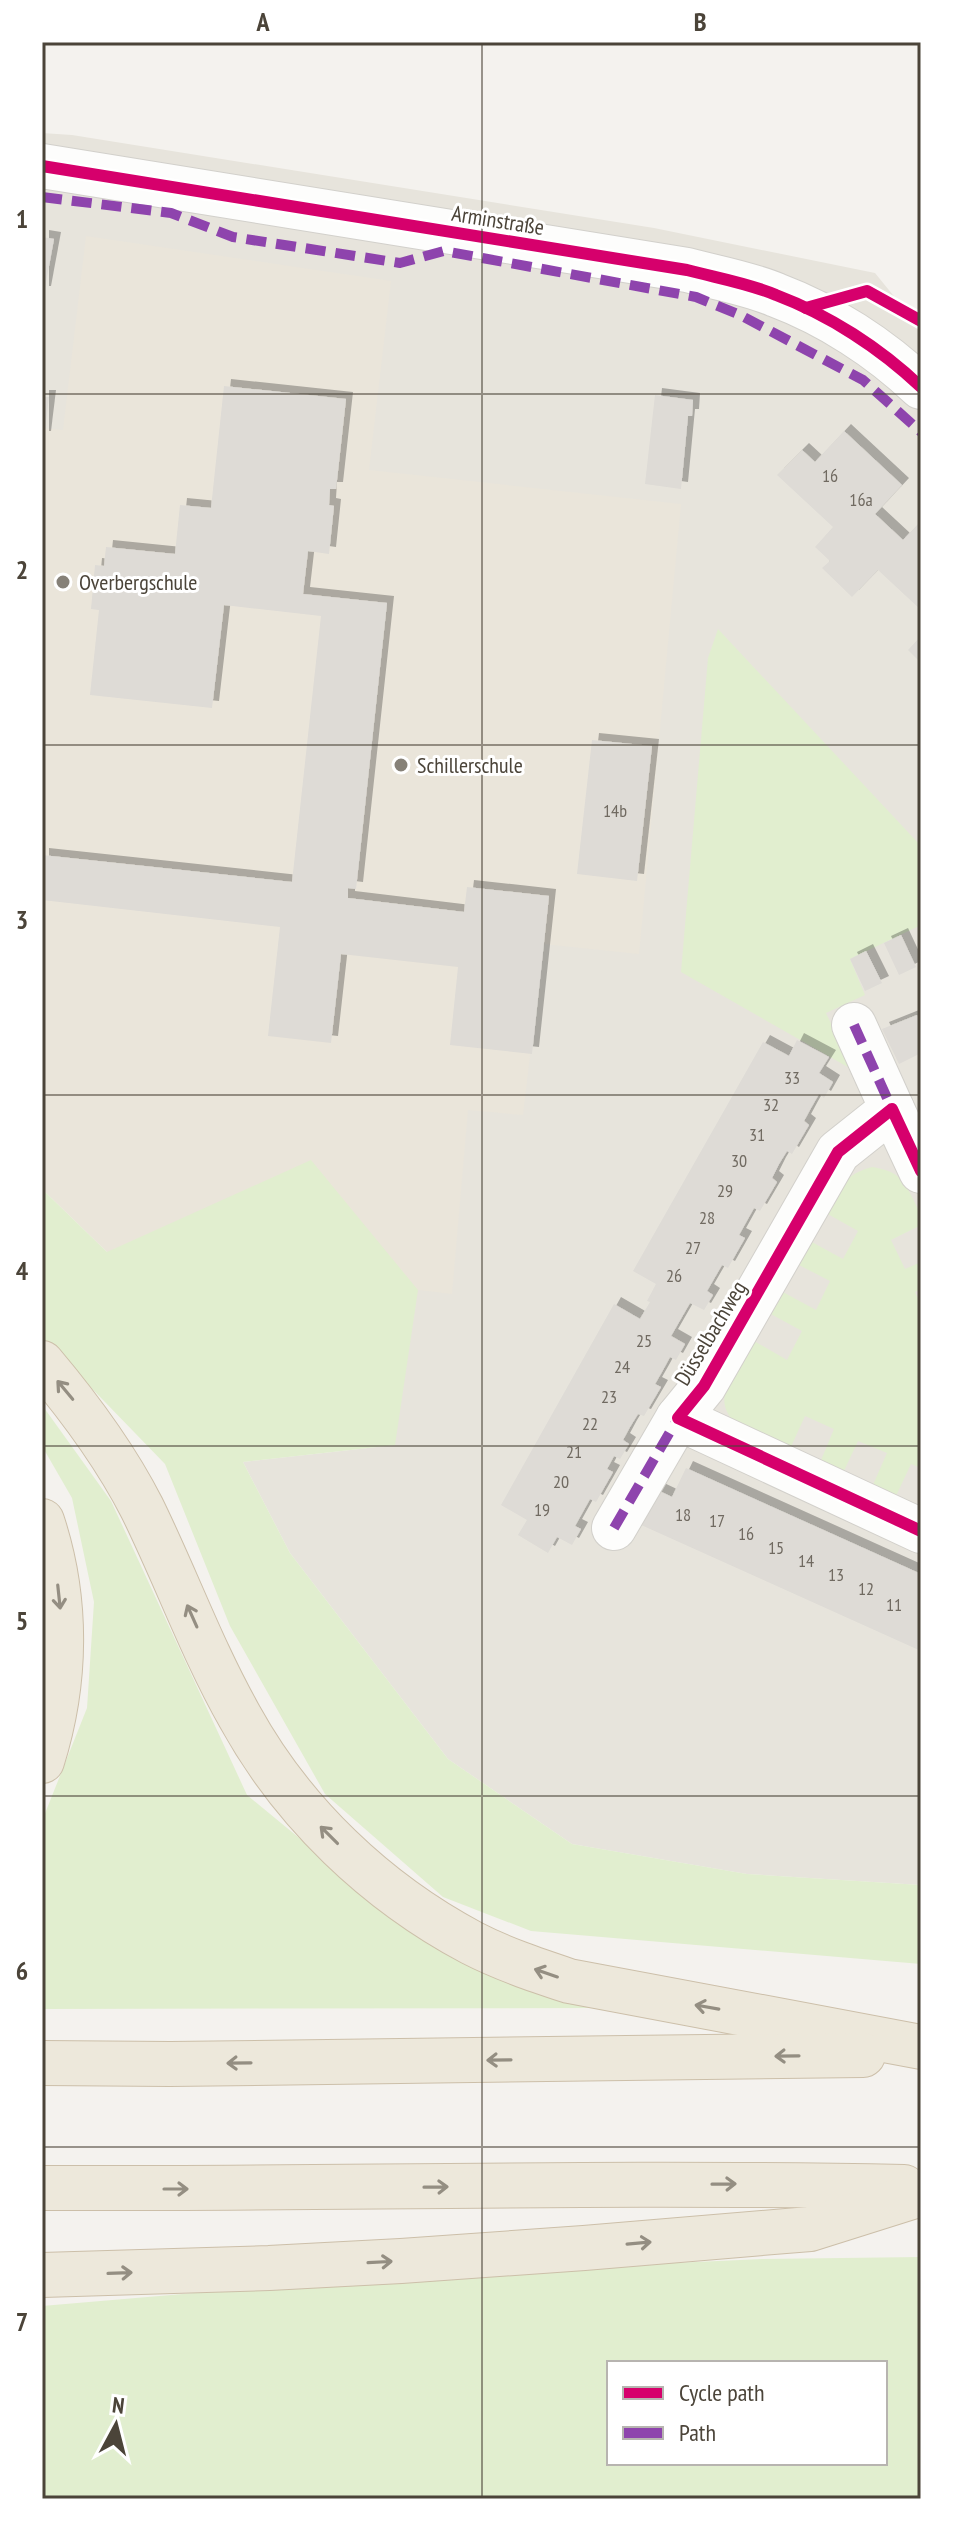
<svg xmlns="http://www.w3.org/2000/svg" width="963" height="2541" font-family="'PT Sans Narrow',sans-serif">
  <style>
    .residential { fill: #e7e4dc }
    .education { fill: #eae5da }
    .green { fill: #e1eecf; fill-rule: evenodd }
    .building { fill: #dedbd6; filter: url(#shadow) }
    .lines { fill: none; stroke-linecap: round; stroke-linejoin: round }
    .minor-casing { stroke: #d2d0cb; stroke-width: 46 }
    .motorway-casing { stroke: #ccbfa9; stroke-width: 46 }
    .minor { stroke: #fdfdfc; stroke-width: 44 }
    .motorway { stroke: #ede8db; stroke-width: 44 }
    .quiet { stroke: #8e44ad; stroke-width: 10; stroke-dasharray: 20 10; stroke-linecap: butt }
    .cycleway-casing { stroke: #fff; stroke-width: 17 }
    .cycleway { stroke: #d6006c; stroke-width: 12 }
    .oneway { stroke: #948e82 }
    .grid { fill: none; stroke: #4b4439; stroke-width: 2; stroke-opacity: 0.55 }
    .poi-dot { fill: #868178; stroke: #fff; stroke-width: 3 }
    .labels { text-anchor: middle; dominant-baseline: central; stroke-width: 6; stroke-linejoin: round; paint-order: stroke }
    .number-label { font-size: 18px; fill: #706a61 }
    .street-label { font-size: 22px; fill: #4b4439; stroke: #fff }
    .poi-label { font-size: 22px; fill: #4b4439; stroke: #fff; text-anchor: start }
    .neatline { fill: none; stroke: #4b4439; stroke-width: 3 }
    .grid-label { font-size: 26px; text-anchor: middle; font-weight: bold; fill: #4b4439 }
  </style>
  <defs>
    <filter id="shadow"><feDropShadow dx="7" dy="-7" stdDeviation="0" flood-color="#0004"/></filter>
  </defs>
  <rect width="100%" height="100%" fill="#f4f2ee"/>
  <path class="residential" d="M42,133L72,135L654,228L875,273L919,327H921V1885L747,1874L572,1844L448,1759L290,1553L243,1462L395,1445L42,1189Z"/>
  <path class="education" d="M86,236L391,281L369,470L681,504L639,954L543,944L523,1115L468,1110L452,1294L107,1252L42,1189V428L63,430Z"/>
  <g class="green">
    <path d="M718,629L921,846V925L850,959L865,995L826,1013L853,1070L681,972L708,658Z"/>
    <path d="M311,1160L418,1290L395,1445L243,1462L290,1553L448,1759L572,1844L747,1874L921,1885V1964L531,1931L443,1897L325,1794L230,1626L165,1464L42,1337V1189L107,1252Z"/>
    <path d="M872,1167C897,1171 903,1178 914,1201C918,1209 921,1215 921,1225L891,1240L905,1269L921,1262V1289L915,1292L921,1305V1468L911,1464L895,1498L872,1487L887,1453L858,1441L842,1475L819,1465L834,1429L805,1416L789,1451C764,1438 718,1427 725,1393L754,1341L787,1360L802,1331L769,1313L781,1291L816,1310L830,1281L797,1264L810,1241L843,1259L858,1231L826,1213C840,1188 843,1175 872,1167Z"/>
    <path d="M42,1405L111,1501L247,1795L355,1884L485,1968L593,2008L42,2009V1821L87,1708L94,1602L72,1498L42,1446Z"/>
    <path d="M921,2257V2499H42V2306L407,2275L762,2259ZM609,2363H885V2463H609Z"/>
  </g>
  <g class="building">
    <path d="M42,237L54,239L44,293H42Z"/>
    <path d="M224,386L346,399L336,489H330L329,505L334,506L329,554L308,551L303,594L387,603L356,889L348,888V898L464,912L467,887L549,896L532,1054L450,1045L458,967L341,954L331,1043L268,1036L280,927L42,900V855L292,882L321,616L224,605L212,708L90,695L99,610L91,609L95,565L104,566L106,547L175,554L180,505L211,508Z"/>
    <path d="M655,395L693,400L692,416H688L681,489L645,484Z"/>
    <path d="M42,397H49L44,438H42Z"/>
    <path d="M844,431L902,485L875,514L903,540L921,521V610L878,570L852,597L822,568L830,561L815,547L833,527L777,475L802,450L815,462Z"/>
    <path d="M921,636V663L908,650Z"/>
    <path d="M592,740L652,746L637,881L577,874Z"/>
    <path d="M901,935L916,967L899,975L884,943Z"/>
    <path d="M866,951L882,983L865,991L850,959Z"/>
    <path d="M917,1015L921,1022V1053L899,1064L882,1029Z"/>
    <path d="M797,1040L829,1057L819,1073L833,1082L824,1098L819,1094L811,1108L804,1121L809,1125L792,1154L787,1151L779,1164L772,1178L777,1182L760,1211L754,1208L739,1235L745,1238L728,1268L722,1265L707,1291L713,1295L704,1310L690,1303L671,1336L685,1344L676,1360L670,1357L663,1370L655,1384L661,1387L644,1416L638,1414L630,1427L623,1440L629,1444L620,1459L614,1456L607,1469L613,1472L596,1502L590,1499L575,1526L581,1529L572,1545L557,1537L548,1553L518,1535L527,1520L501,1505L614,1304L640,1319L650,1302L647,1301L656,1284L633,1271L763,1042L789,1056Z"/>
    <path d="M686,1468L921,1574V1651L639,1524L655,1489L672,1497Z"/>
  </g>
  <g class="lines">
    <g class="minor-casing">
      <g id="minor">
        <path d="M42,166L687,270C717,278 748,283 776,295C829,315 880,348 921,387"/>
        <path d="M854,1025L892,1109"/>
        <path d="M921,1171L892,1109L838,1152L704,1386L678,1418L921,1531"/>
        <path d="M614,1528L678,1418"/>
      </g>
    </g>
    <g class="motorway-casing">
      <g id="motorway">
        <path d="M42,1363C80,1408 115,1455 142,1508C176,1577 202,1650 240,1717C293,1813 376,1892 472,1943C503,1959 536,1970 569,1981L921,2047"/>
        <path d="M42,1521C68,1599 67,1682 42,1761"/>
        <path d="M42,2063L170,2064L863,2055"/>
        <path d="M42,2188C329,2189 616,2181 904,2187"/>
        <path d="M42,2275L269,2268L401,2261L584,2248L810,2229L921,2194"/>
      </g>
    </g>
    <use href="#minor" class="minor"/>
    <use href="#motorway" class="motorway"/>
    <g class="quiet">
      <path d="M42,197L171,213L233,237L400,263L444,251L696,297L740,315L863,380L921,432"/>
      <path d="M854,1025L892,1109"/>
      <path d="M614,1528L678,1418"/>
    </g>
    <g class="cycleway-casing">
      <g id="cycleway">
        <path d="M42,166L687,270C717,278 748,283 776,295C829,315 880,348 921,387"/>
        <path d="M806,308L867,291L921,321"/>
        <path d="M921,1171L892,1109L838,1152L704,1386L678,1418L921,1531"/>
      </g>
    </g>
    <use href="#cycleway" class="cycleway"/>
  </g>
  <defs><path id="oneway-shaft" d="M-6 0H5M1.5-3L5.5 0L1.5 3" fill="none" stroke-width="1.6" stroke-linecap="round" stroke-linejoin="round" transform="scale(2)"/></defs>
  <g class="oneway">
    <use href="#oneway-shaft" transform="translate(65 1390) rotate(-130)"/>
    <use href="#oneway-shaft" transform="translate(59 1597) rotate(84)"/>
    <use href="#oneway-shaft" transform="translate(192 1616) rotate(-114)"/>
    <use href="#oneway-shaft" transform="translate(329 1835) rotate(-135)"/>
    <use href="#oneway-shaft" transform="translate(546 1973) rotate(-161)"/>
    <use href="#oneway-shaft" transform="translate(707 2007) rotate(-170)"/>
    <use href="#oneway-shaft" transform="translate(787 2056) rotate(179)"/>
    <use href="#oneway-shaft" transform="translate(499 2060) rotate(179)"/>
    <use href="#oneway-shaft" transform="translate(239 2063) rotate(179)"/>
    <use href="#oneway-shaft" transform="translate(724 2184) rotate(-1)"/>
    <use href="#oneway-shaft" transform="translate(436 2187) rotate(-1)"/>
    <use href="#oneway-shaft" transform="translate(176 2189)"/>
    <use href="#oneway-shaft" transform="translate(639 2243) rotate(-5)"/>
    <use href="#oneway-shaft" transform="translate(380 2262) rotate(-3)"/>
    <use href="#oneway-shaft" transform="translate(120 2273) rotate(-2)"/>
  </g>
  <path class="grid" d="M482,42V2499M42,394H921M42,745H921M42,1095H921M42,1446H921M42,1796H921M42,2147H921"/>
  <g class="poi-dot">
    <circle cx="63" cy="582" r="8"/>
    <circle cx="401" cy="765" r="8"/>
  </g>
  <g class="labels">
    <g class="number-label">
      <text x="830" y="475">16</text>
      <text x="861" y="499">16a</text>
      <text x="615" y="810">14b</text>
      <text x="792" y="1077">33</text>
      <text x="771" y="1104">32</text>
      <text x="757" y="1134">31</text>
      <text x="739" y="1160">30</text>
      <text x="725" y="1190">29</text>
      <text x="707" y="1217">28</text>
      <text x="693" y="1247">27</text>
      <text x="674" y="1275">26</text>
      <text x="644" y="1340">25</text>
      <text x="622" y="1366">24</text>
      <text x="609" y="1396">23</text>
      <text x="590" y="1423">22</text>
      <text x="574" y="1451">21</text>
      <text x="561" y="1481">20</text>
      <text x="542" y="1509">19</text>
      <text x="683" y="1514">18</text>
      <text x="717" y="1520">17</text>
      <text x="746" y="1533">16</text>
      <text x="776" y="1547">15</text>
      <text x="806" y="1560">14</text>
      <text x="836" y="1574">13</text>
      <text x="866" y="1588">12</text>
      <text x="894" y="1604">11</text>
    </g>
    <g class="street-label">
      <text transform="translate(498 220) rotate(9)">Arminstraße</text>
      <text transform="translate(710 1333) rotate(-59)">Düsselbachweg</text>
    </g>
    <g class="poi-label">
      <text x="79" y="582">Overbergschule</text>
      <text x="417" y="765">Schillerschule</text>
    </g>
  </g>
  <rect width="963" height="2541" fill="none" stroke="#ffffff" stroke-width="88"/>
  <rect x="607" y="2361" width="280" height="104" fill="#ffffff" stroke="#b7b4b0" stroke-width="2"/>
  <rect x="623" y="2387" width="40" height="12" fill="#d6006c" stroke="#b7b4b0" stroke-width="2"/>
  <text x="679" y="2401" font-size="24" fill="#4b4439">Cycle path</text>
  <rect x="623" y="2427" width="40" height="12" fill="#8e44ad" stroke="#b7b4b0" stroke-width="2"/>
  <text x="679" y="2441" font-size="24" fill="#4b4439">Path</text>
  <g transform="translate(116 2425) rotate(7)" stroke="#ffffff" stroke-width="6" paint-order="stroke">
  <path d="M0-6L14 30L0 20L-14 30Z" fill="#4b4439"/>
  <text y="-12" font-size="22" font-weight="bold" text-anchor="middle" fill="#4b4439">N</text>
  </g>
  <rect x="44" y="44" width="875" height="2453" class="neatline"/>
  <g class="grid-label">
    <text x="263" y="31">A</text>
    <text x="700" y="31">B</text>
    <text x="22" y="228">1</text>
    <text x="22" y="579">2</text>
    <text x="22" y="929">3</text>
    <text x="22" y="1280">4</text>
    <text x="22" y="1630">5</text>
    <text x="22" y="1980">6</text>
    <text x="22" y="2331">7</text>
  </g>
</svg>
